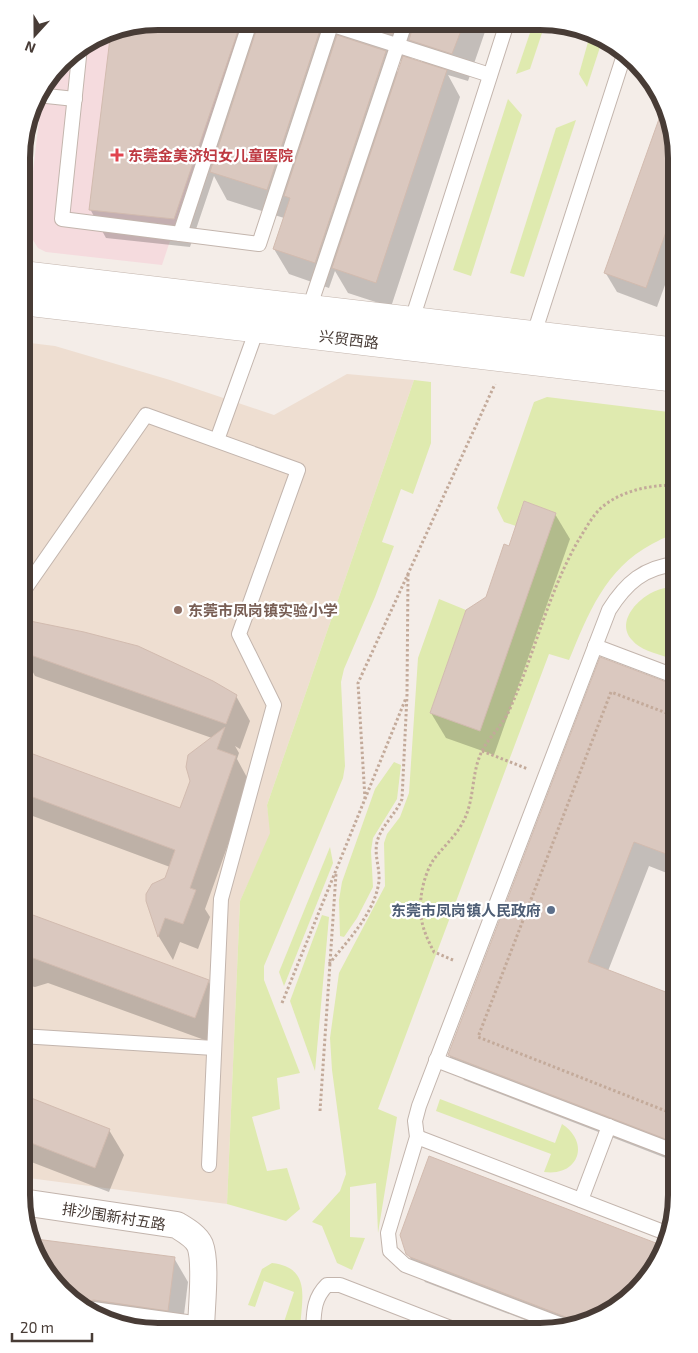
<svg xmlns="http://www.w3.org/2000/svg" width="698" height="1353" font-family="'Exo 2','Noto Sans SC',sans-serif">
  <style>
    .education { fill: #eeded1 }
    .medical { fill: #f5dbde }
    .green { fill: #dfeaaf }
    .shadow { fill: #0003; fill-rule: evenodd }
    .building { fill: #dac8bf; stroke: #d2bbaf }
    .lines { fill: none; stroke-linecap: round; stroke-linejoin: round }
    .service-casing { stroke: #c3b5ad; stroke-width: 16 }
    .minor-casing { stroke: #c3b5ad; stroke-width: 28 }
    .tertiary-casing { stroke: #c3b5ad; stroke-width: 29 }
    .path { stroke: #c3aa9a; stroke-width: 3; stroke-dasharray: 2.5 2.5; stroke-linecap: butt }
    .service { stroke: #fff; stroke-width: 14 }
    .minor { stroke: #fff; stroke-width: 26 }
    .tertiary { stroke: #fff; stroke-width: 28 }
    .health-dot { fill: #e0444e; stroke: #fff; stroke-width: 2 }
    .education-dot { fill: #8d6e63; stroke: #fff; stroke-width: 2 }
    .service-dot { fill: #5c6f8a; stroke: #fff; stroke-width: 2 }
    .labels { text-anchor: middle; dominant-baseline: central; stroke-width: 4.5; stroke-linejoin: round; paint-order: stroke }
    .health-label { font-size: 15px; font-weight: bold; fill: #be3a42; stroke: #fff; text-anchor: start }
    .street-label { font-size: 15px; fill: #483c36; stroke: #fff }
    .education-label { font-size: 15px; font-weight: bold; fill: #785e54; stroke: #fff; text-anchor: start }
    .service-label { font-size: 15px; font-weight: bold; fill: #4e5e75; stroke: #fff; text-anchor: end }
    .rim { fill: none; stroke: #483c36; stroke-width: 6 }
  </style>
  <rect width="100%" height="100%" fill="#f4ede8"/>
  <path class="education" d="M22,342L55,346L170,380L274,415L347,374L414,380L267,805L271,833L240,901L227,1204L21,1177Z"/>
  <path class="medical" d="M158,21L243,22L162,265L46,252L38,248L28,232L27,222L43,87L67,55L106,32Z"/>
  <g class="green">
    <path d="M533,24H545L530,69L516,74Z"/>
    <path d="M590,35L602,41L587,87L579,74Z"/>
    <path d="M508,99L522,115L471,276L453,270Z"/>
    <path d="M576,120L524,277L510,273L556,128Z"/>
    <path d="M414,380L431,382V443L413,494L401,489L382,542L394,546L375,597L344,669L341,682L345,766L343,778L264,966V980L300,1073L277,1078L280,1109L252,1117L267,1171L287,1168L300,1209L286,1221L227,1204L240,901L270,833L267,805Z"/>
    <path d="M547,397L677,413V534C668,535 660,540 652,544C605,569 588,614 569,660L549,654L378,1109L397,1117L378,1233L376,1183L350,1187V1237L365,1238L352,1270L337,1263L322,1226L312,1222L340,1191L346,1174L332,1070L330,1038L339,973L385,886L384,843L387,834L400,817L409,793L418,658L439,599L466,610L430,713L480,730L556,513L524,501L516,526L504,522L497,508L534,402Z"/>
    <path d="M677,587V612L674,611L666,630L676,634L666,657C655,653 640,650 632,640C614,620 642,594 661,589C666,587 672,588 677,587Z"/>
    <path d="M394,762L401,765L397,799L373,838L371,851L373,887L357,918L344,937L340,936L339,900L342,882L375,789Z"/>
    <path d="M330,847L333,863L284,986L279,972Z"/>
    <path d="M322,915L329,917L315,1071L290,1001Z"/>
    <path d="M440,1099L555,1143L562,1124C591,1143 578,1177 544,1172L551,1154L436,1111Z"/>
    <path d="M272,1263C313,1268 301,1300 300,1331H281L294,1292L264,1281L255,1307L248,1305L262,1269Z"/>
  </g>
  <g class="shadow">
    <path d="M158,21L488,23L468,81L448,75L460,97L391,307L348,293L335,271L329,288L289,274L274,249L284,218L227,200L214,176L190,247L106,238L90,209ZM414,47L424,65L409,60ZM387,55L403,60L398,74L394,67Z"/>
    <path d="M677,158V252L657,307L617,292L605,272Z"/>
    <path d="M555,514L570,539L494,755L446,738L431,713L510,547Z"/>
    <path d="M31,623L236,696L250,721L240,749L235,746L239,753L237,759L250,783L205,909L210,917L198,949L180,942L173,960L159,937L147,901L166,879L170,867L22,812V751L181,810L212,738L35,676L22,652Z"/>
    <path d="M677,686V877L649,866L608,971L676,998V1162L464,1080L449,1055Z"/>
    <path d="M22,698L33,718L22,750Z"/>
    <path d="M22,912L208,981L222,1006L210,1042L48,983L35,987L21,984Z"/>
    <path d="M21,1095L109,1130L124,1155L109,1192L21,1158Z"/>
    <path d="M430,1158L661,1246L648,1279L584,1325L551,1330L425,1282L407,1253Z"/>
    <path d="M29,1239L174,1258L188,1282L182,1331H140L68,1298Z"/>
  </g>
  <g class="building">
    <path d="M158,21L241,22L174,219L89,210L111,30Z"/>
    <path d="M259,22H276L299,29L300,22H315L320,30L267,190L210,172Z"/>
    <path d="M354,22H357L396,23L392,34Z"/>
    <path d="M414,23H464L452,54L409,40Z"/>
    <path d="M337,35L386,51L315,263L273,249L290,198L284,196Z"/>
    <path d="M403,56L447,70L376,283L332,268Z"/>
    <path d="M664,105L670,114L677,158V201L646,288L604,273Z"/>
    <path d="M524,501L556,513L480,731L430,713L466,610L486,597L504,544L509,546Z"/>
    <path d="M30,621L84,632L138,646L213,681L237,695L226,724L22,652V644Z"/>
    <path d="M600,657L677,686V858L634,842L588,962L676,996V1143L448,1055Z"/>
    <path d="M225,727L217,749L236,756L190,888L196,890L183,924L165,918L158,937L146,901V894L152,884L165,878L175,850L22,793V750L180,808L190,781L186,767L188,755Z"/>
    <path d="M22,911L209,980L195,1018L33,958L22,961Z"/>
    <path d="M21,1094L110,1129L95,1168L21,1139Z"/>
    <path d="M429,1156L661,1245L648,1279L584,1324L410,1257L406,1254L400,1235Z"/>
    <path d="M28,1238L175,1257L168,1311L94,1300L89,1301L85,1306L68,1298Z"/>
    <path d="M120,1322L166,1328V1331H140Z"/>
  </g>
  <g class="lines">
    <g class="service-casing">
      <g id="service">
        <path d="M324,22L490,75"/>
        <path d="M80,47L62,219L259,244L332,22"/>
        <path d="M37,95L75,99"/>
        <path d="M180,234L250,22"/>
        <path d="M308,312L405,23"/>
        <path d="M410,326L507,23"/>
        <path d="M532,340L625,52"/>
        <path d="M217,440L257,329"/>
        <path d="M22,593L146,415L298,470L239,634L274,705L221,899L209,1165"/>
        <path d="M595,646L677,677"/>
        <path d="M21,1036L214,1048"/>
        <path d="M436,1060L676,1152"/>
        <path d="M417,1137L666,1233"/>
        <path d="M581,1200L609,1126"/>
        <path d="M93,1309L201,1324"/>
        <path d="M567,1327L405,1265L390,1251L388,1233L417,1137L415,1121L419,1106L609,610C626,583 644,567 677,564"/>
        <path d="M313,1331C314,1313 313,1299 327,1285H340L461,1332"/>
      </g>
    </g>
    <g class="minor-casing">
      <path id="minor" d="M22,1202L177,1225C185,1230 196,1236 200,1245C207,1263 201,1310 201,1331"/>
    </g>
    <g class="tertiary-casing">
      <g id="tertiary">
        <path d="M22,275L677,352"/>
        <path d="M22,301L677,378"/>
      </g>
    </g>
    <g class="path">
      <path d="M482,751L528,769"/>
      <path d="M365,799L358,683L495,384"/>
      <path d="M453,960L434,952C425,935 418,918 421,898C422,886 427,869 434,859C444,846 457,835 464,820C475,798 471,773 482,751C489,737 501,727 508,713C534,657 547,595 578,541C585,530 592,516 602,507C623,490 650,485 677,485"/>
      <path d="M329,964C348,940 375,913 379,881C380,868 374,855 377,842C381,826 396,814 402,799L407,695L408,574"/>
      <path d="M282,1003L406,698"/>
      <path d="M320,1111L336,874"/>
      <path d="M676,1115L478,1037L611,692L677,717"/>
    </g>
    <use href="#service" class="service"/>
    <use href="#minor" class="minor"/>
    <use href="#tertiary" class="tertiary"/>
  </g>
  <path class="health-dot" d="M114.5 147.5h5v5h5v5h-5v5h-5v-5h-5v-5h5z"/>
  <circle class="education-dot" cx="178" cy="610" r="5"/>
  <circle class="service-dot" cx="551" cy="910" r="5"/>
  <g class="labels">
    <g class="health-label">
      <text x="128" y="155">东莞金美济妇女儿童医院</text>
    </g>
    <g class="street-label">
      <text transform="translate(349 339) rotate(7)">兴贸西路</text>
      <text transform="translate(114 1216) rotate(9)">排沙围新村五路</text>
    </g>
    <g class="education-label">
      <text x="188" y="610">东莞市凤岗镇实验小学</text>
    </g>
    <g class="service-label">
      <text x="541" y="910">东莞市凤岗镇人民政府</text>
    </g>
  </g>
  <path d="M0 0H698V1353H0ZM158 30H540A128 128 0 0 1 668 158V1195A128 128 0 0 1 540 1323H158A128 128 0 0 1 30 1195V158A128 128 0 0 1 158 30Z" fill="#fff" fill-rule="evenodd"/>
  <path class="rim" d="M158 30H540A128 128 0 0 1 668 158V1195A128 128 0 0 1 540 1323H158A128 128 0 0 1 30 1195V158A128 128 0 0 1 158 30Z"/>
  <g transform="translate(35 35) rotate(201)" stroke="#ffffff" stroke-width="4" paint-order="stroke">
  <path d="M0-4L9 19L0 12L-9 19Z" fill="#483c36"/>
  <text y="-8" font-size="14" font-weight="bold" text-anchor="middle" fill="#483c36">N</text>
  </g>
  <path d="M12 1333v8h80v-8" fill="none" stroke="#483c36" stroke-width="2.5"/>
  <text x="20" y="1333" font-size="15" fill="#483c36" stroke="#ffffff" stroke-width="4" paint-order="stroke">20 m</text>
</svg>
